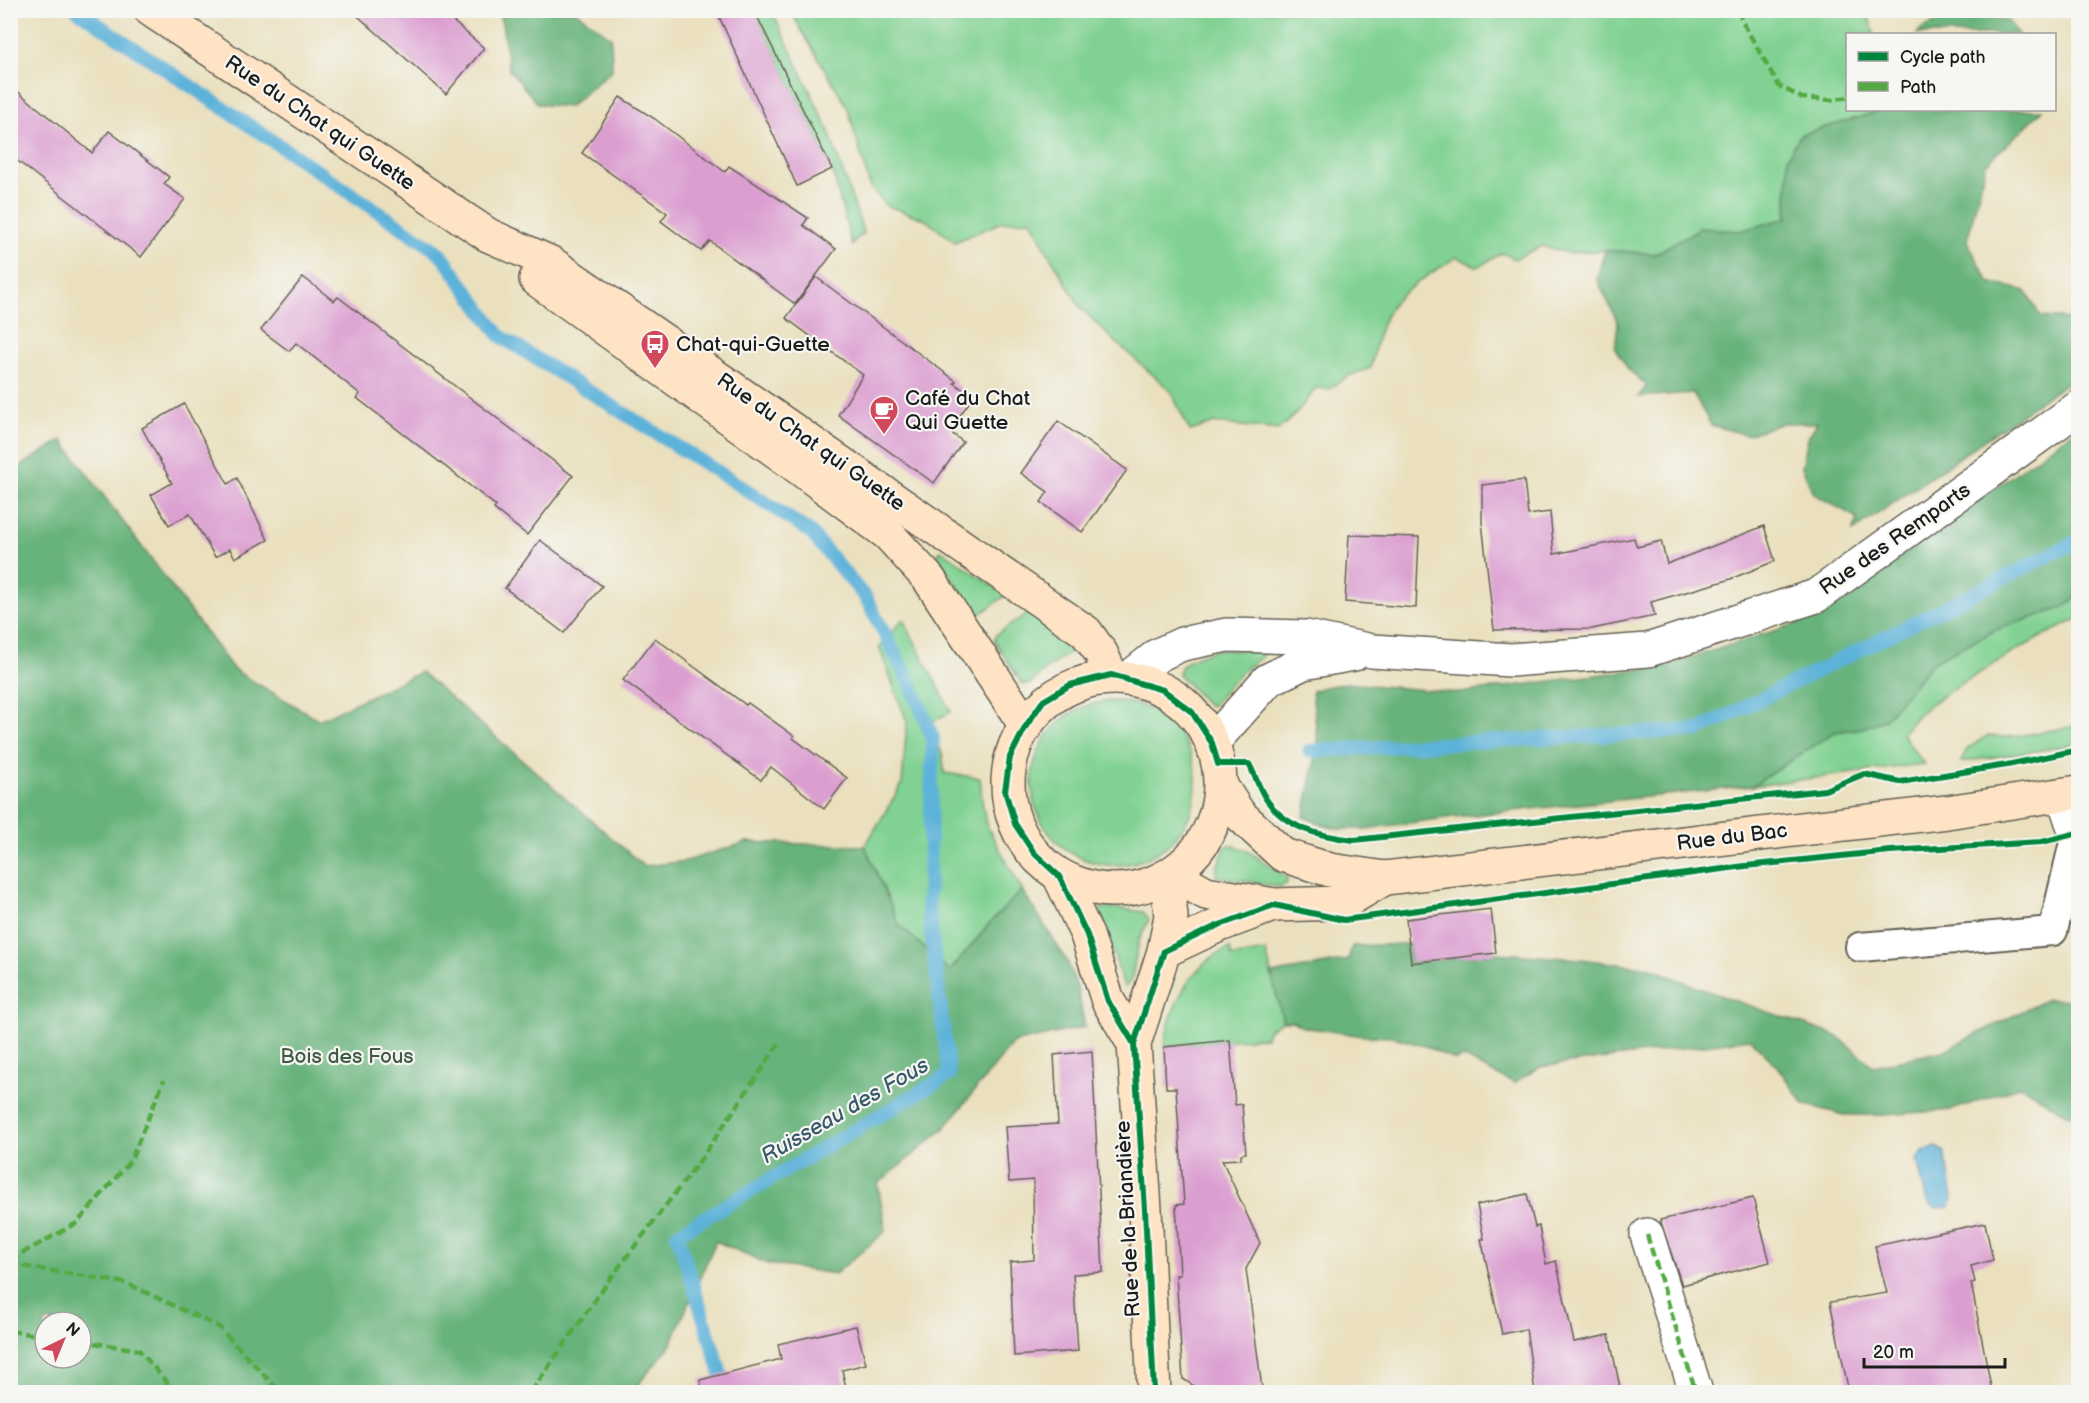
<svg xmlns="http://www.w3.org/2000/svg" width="2089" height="1403" font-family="'Balsamiq Sans',sans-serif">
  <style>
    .green { fill: #80d192; stroke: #4e7657; stroke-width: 1.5 }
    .forest { fill: #68b37c; stroke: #42684c; stroke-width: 1.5; fill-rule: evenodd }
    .water { fill: #5db2d9; stroke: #3c677a; stroke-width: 1.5 }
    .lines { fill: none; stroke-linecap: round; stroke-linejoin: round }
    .stream { stroke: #5db2d9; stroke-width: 14 }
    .building { fill: #db9ed0 }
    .lane-casing { stroke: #646155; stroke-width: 32 }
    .street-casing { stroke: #646155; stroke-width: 36 }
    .secondary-casing { stroke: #646155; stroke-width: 36 }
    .lane { stroke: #fff; stroke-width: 28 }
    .street { stroke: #fff; stroke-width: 33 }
    .secondary { stroke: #fee4c5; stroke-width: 33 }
    .quiet { stroke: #52a943; stroke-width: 4.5; stroke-dasharray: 9 4.5; stroke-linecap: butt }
    .cycleway-casing { stroke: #f6f6f2; stroke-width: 10 }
    .cycleway { stroke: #00873e; stroke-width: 6 }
    .labels { text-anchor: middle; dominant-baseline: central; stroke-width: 4.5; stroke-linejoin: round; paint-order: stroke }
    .street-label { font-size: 21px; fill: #1c1c1c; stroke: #f6f6f2 }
    .poi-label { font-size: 21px; fill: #1c1c1c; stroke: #f6f6f2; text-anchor: start }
    .park-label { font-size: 21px; fill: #3f5b45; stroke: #f6f6f2 }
    .water-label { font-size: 22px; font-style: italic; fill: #365868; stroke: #f6f6f2 }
  </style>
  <rect width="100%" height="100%" fill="#f6f6f2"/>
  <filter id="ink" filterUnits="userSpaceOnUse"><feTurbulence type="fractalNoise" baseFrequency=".0167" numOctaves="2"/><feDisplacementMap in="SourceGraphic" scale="12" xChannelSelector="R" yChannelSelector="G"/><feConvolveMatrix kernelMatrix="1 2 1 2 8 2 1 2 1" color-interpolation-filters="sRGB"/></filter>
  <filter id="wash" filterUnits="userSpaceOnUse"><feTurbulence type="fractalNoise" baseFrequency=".008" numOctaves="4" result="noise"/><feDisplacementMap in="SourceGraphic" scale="24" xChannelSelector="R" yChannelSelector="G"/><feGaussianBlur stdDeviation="1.35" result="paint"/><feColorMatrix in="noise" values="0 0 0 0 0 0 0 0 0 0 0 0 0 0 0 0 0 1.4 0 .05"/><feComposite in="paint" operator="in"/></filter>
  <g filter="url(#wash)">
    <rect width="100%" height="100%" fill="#eae0be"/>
    <g class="green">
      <path d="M754,11H772L828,129L864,234L856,239L852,246L832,169Z"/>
      <path d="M791,11H1867L1874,34H1848V110H1884L1800,135L1788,157L1787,218L1740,231L1700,228L1655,254L1605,250L1569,253L1542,246L1515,259L1502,253L1478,267L1456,257C1439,269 1402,290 1392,305C1379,324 1375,347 1371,368L1348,376L1329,389L1316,388L1297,413L1278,430L1215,423L1190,431L1170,390L1110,337L1080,307L1048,253L1031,220L1002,222L955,242L924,219L885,205L870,186L847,106L800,28Z"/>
      <path d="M941,550L1006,595L978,616L937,556Z"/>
      <path d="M2078,596V619C2044,634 2013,652 1981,672C1952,690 1921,705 1902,734L1924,764L1752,786L1834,732L1862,728L1884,720L1934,661L1998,629L2062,608Z"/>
      <path d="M1030,612L1074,646L1071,652L1046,669L1030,684H1022L994,640L997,634Z"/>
      <path d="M903,619L951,712L930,723L943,756L944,773L980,778L983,808L988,828L1022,890L990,923L950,971L899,925L865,846L902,784L907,722L879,647Z"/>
      <path d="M1215,650L1262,651L1264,653C1260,661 1249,665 1242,672C1231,683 1222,694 1212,706L1207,704L1178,674C1182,659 1202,655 1215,650Z"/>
      <circle cx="1114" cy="783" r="82"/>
      <path d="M2078,726V743L2055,748L1961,762L1967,749L1987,736L2009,737Z"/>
      <path d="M1228,845C1242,843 1270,867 1283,875L1287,878V883L1281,887L1216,876V870L1225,848Z"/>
      <path d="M1108,907L1143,912L1149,919L1139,941L1131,981L1125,987L1122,981L1109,938L1100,917V909Z"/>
      <path d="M1230,948L1232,957L1266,951L1283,1021L1269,1029L1266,1037L1164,1047C1170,1007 1190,963 1230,948Z"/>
    </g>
    <g class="forest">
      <path d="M497,11H575L611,37L612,70L569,107L538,104L509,70L502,23Z"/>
      <path d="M1964,11L2008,21L2018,34H1917L1922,28Z"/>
      <path d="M1884,110H2043L1986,164L1967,241L1989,282L2026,291L2041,317L2072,319L2078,322V375L1853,531L1857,518L1814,494L1802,467L1808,437L1817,423H1783L1747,435L1711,425L1693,393L1638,397L1647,386L1628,369L1615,348L1618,323L1597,279L1605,250L1655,254L1700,228L1740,231L1787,218L1788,157L1800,135Z"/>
      <path d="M2078,428V596L2062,608L1998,629L1934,661L1884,720L1862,728L1834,732L1752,786L1453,817L1365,829H1339L1322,825L1304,817L1318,743L1312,691L1324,687L1347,683L1460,693L1665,666L1817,617Z"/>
      <path d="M62,440L234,670L319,720L421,672L644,866L686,861L747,842L865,846L899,925L950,971L990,923L1022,890L1067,961L1077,987L1085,1027L1013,1043L944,1129L878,1184L886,1231L835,1274L768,1264L716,1241L670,1346L632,1392H11V472ZM45,1322H81V1358H45Z"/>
      <path d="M1409,944L1411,963L1496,953L1581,959L1651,968L1699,988L1837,1036L1873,1066L1943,1051L2047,999L2078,1000V1118L2065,1113L2021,1086L1952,1110L1884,1115H1844L1804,1104L1776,1065L1750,1039L1540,1067L1515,1083L1494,1074L1464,1057L1455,1060L1425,1046L1393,1037L1363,1036L1303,1027L1292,1021H1283L1271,974L1348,960L1352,946Z"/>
    </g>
    <path class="water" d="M1936,1147L1945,1152L1953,1198L1949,1207L1936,1208L1927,1202L1917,1160L1923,1151Z"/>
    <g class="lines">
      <g class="stream">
        <path d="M77,10L440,253L500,336L739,485L810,532L866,598L911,685L933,738L928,906L949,1075L677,1234L722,1377L713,1392"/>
        <path d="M1309,751L1699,730L2078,541"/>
      </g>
    </g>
    <g id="blocks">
      <g class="building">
        <path d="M351,10H440L484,48L446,94Z"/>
        <path d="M716,10H754L832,169L797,186Z"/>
        <path d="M10,85L92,153L109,131L169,177L164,184L185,199L141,257L10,155Z"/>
        <path d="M620,97L655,119L725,172L729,166L808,218L803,225L836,249L795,304L710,241L701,251L661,221L667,213L582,153Z"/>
        <path d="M303,277L334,301L338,297L573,476L527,535L494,509L496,506L357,398L360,394L296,343L289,351L261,330Z"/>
        <path d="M816,277L956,381L954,383L973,397L949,431L963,442L934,483L838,415L863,375L786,318Z"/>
        <path d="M184,404L228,484L237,478L268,540L235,558L230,549L215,557L190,514L169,525L151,495L172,483L142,428Z"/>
        <path d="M1058,421L1127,470L1082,532L1041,502L1048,492L1021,473Z"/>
        <path d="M1524,480L1528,515L1550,512L1554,554L1634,538L1637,547L1661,541L1667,564L1764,526L1775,561L1728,580L1651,602L1655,616L1592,629L1494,630L1482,522V485Z"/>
        <path d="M1349,535L1419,537L1416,608L1345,602Z"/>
        <path d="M540,540L602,586L564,633L505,588Z"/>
        <path d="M655,638L746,705L748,703L794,736L793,738L847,778L824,809L771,767L761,780L623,680Z"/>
        <path d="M1491,909L1496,953L1411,963L1406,919Z"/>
        <path d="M1230,1040L1235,1105L1242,1104L1246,1153L1241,1154V1159L1222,1160L1260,1243L1246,1269L1262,1388L1254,1389V1392H1204L1183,1379L1176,1275H1180L1176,1205L1184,1204L1176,1088H1166L1164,1047Z"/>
        <path d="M1092,1051L1103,1272L1073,1274L1078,1351L1014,1356L1010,1262L1034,1260L1033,1180L1009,1182L1005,1127L1058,1124L1054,1055Z"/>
        <path d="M1527,1194L1535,1227L1539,1226L1546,1264L1556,1261L1574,1342L1609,1335L1621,1392H1535L1526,1329L1502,1334L1481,1239H1484L1477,1205Z"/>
        <path d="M1753,1198L1770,1262L1682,1285L1660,1220Z"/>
        <path d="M1985,1223L1993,1260L1971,1266L1975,1282L1971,1283L1992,1392H1849L1830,1302L1887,1293L1875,1246Z"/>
        <path d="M856,1326L866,1364L842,1370L847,1392H702L700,1380L781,1359L778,1344Z"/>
      </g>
    </g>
  </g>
  <g filter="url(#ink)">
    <use href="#blocks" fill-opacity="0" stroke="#646155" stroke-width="1.5"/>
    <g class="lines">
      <g class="lane-casing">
        <path id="lane" d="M1860,947L2053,931L2076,834"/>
      </g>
      <g class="street-casing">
        <g id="street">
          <path d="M1128,679L1158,655L1182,644L1227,635L1306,637L1372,651L1511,660L1648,650L1816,596L2078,408"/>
          <path d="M1212,743L1268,680L1303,663L1354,654"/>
          <path d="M2063,795L2076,834H2078"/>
          <path d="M1647,1235L1696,1392"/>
        </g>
      </g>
      <g class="secondary-casing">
        <g id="secondary">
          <path d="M151,10L488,235L551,263L1086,632L1101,653L1111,675"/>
          <path d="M536,279L791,462L888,534L929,579L1026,726"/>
          <circle cx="1114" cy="784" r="106"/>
          <path d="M1221,786L1239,814L1283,855L1330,870L1385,878L1947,812L2078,792"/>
          <path d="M1175,876L1206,893L1274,905L1343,903L1385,878"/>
          <path d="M1060,877L1087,935L1108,1001L1134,1044"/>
          <path d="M1164,951L1217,926L1273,905"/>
          <path d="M1154,1392L1145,1209L1134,1044L1164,951L1171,916L1167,881"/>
        </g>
      </g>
      <use href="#lane" class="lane"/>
      <use href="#street" class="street"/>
      <use href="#secondary" class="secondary"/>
      <g class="quiet">
        <path d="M1739,10L1742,21L1779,86L1802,98L1830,100L1848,97"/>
        <path d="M1647,1235L1696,1392"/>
        <path d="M10,1260L77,1223L131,1160L164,1080"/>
        <path d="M10,1264L126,1283L219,1327L280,1392"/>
        <path d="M10,1331L45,1336"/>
        <path d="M81,1341L139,1350L175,1392"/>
        <path d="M531,1392L610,1279L701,1159L780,1042"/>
      </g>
      <g class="cycleway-casing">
        <g id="cycleway">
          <path d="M1134,1044L1108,1001L1087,935L1060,877L1034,853L1015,824L1005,791L1010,757L1026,726L1043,701L1070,685L1111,675L1163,690L1192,712L1212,743L1218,764H1249C1255,775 1259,788 1266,799C1286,829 1320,836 1354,840L1825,790L1864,774L1900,782L2007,765L2078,750"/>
          <path d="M1154,1392L1145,1209L1134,1044L1164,951L1217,926L1274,905L1344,920L1745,866L1890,851L2042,842L2078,833"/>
        </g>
      </g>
      <use href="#cycleway" class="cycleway"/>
    </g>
  </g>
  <defs>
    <g id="bus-pin" transform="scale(1.5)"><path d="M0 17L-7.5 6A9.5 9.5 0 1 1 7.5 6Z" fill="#d1495b" stroke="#f6f6f2"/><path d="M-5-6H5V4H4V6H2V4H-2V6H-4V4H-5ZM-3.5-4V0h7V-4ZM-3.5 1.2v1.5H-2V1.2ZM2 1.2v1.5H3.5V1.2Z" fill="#fff"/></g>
    <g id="cafe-pin" transform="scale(1.5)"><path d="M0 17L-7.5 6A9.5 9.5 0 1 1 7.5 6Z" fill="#d1495b" stroke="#f6f6f2"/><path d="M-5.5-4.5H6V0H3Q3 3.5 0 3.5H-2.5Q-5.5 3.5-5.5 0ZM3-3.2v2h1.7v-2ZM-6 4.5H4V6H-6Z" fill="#fff"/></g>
  </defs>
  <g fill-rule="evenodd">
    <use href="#bus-pin" x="655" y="344"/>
    <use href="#cafe-pin" x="884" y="410"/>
  </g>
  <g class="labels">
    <g class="street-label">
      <text transform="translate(320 123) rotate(34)">Rue du Chat qui Guette</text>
      <text transform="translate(811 442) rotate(35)">Rue du Chat qui Guette</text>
      <text transform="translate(1895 539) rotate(-35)">Rue des Remparts</text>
      <text transform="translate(1732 837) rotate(-7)">Rue du Bac</text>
      <text transform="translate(1128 1219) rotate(-93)">Rue de la Briandière</text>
    </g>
    <g class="poi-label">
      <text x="676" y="344">Chat-qui-Guette</text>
      <text x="905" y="398">Café du Chat<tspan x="905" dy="24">Qui Guette</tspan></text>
    </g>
    <g class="park-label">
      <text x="347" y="1056">Bois des Fous</text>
    </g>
    <g class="water-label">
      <text transform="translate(845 1111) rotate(-30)">Ruisseau des Fous</text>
    </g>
  </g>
  <rect width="2089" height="1403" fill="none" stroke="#f6f6f2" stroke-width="36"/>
  <rect x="1846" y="33" width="210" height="78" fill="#f6f6f2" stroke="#9f9f9c" stroke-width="1.5"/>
  <rect x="1858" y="52" width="30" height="9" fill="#00873e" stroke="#9f9f9c" stroke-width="1.5"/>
  <text x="1900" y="63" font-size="18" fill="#1c1c1c">Cycle path</text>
  <rect x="1858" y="82" width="30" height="9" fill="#52a943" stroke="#9f9f9c" stroke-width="1.5"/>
  <text x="1900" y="93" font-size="18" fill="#1c1c1c">Path</text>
  <g transform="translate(63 1340) rotate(43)"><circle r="28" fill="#f6f6f2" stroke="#9f9f9c" stroke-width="1.5"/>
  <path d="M0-4.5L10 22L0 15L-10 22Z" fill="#d1495b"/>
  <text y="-9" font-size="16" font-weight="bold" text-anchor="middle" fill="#1c1c1c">N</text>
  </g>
  <path d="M1864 1358v9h141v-9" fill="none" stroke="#1c1c1c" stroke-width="3"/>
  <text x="1873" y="1358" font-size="18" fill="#1c1c1c" stroke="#f6f6f2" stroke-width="4.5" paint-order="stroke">20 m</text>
</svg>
